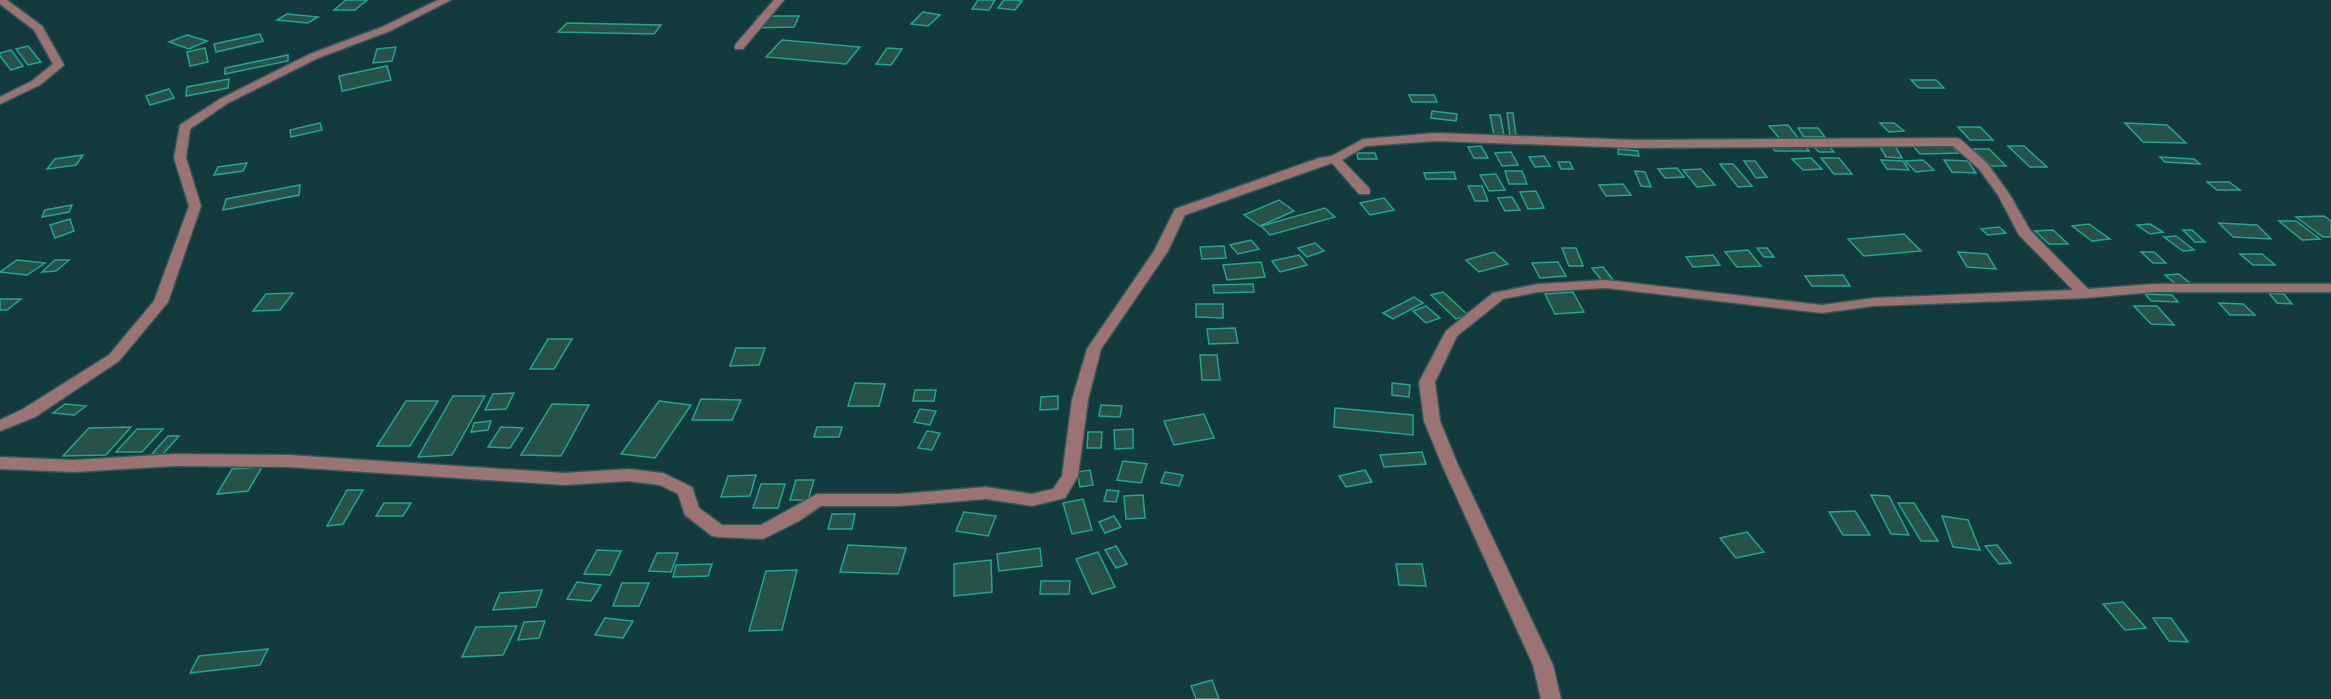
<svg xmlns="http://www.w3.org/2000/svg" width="2331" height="699" font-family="Roboto,sans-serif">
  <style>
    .building { fill: #265249; stroke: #24a490; stroke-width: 1.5 }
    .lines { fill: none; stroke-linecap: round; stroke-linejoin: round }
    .minor-casing { stroke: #2e585a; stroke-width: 3 }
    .minor { fill: #9a7372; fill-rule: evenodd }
  </style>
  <rect width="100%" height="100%" fill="#133b3d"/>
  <g class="building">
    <path d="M346,0H367L355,10H334Z"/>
    <path d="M978,0H995L989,10L972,9Z"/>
    <path d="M1004,0H1015L1022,1L1015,10L998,8Z"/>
    <path d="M923,12L940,15L928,26L911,24Z"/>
    <path d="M287,14L318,17L308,23L277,20Z"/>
    <path d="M758,16H799L794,27L753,28Z"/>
    <path d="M567,23L661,25L654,34L558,32Z"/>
    <path d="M260,34L263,41L216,52L214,44Z"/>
    <path d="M187,35L207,41L189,49L169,42Z"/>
    <path d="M782,40L860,47L846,64L766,57Z"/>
    <path d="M28,46L41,62L28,65L16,49Z"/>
    <path d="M396,47L392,61L373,63L377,49Z"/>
    <path d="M205,48L208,62L190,66L187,52Z"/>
    <path d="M887,48L902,49L891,65L876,64Z"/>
    <path d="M11,50L23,66L11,70L0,56V53Z"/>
    <path d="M288,55V61L225,74V68Z"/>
    <path d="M387,66L391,80L342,91L339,76Z"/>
    <path d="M229,79L228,88L186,96L187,87Z"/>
    <path d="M1911,80H1936L1944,88H1919Z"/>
    <path d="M169,89L174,98L150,105L146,96Z"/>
    <path d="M1409,95H1434L1437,102H1412Z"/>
    <path d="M1432,111L1457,114L1456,121L1431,118Z"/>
    <path d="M1507,113H1513L1516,136H1510Z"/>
    <path d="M1490,115H1500L1504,135H1494Z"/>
    <path d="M320,123L322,130L291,137L290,130Z"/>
    <path d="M1880,123H1894L1904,131L1889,132Z"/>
    <path d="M2125,123L2167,125L2186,143L2143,142Z"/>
    <path d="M1788,125L1799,139H1780L1769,126Z"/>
    <path d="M1958,127H1980L1993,140H1970Z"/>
    <path d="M1798,128H1818L1825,137H1804Z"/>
    <path d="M1771,145H1804L1809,151H1775Z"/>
    <path d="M1828,145L1834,152H1819L1813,146Z"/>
    <path d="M1879,145L1895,146L1902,158L1886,157Z"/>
    <path d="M1950,145L1959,153L1920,154L1913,146Z"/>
    <path d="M1481,146L1488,158H1474L1468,147Z"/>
    <path d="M2008,146H2024L2047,167H2030Z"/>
    <path d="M1618,149L1638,151L1639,156L1618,154Z"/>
    <path d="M1973,149H1989L2006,166H1991Z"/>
    <path d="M1511,152L1518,165L1502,166L1495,153Z"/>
    <path d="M1357,153H1375L1377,159H1358Z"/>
    <path d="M83,155L76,165L47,169L55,159Z"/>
    <path d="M1544,156L1550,166L1535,167L1529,157Z"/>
    <path d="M2160,157L2194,159L2200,164L2165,162Z"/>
    <path d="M1811,158L1822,169L1803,170L1792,159Z"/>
    <path d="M1821,158H1839L1852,174H1834Z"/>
    <path d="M1881,160L1903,161L1909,170L1887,169Z"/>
    <path d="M1923,160L1934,170L1916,172L1905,161Z"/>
    <path d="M1944,160L1968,161L1976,173L1952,172Z"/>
    <path d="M1744,161H1755L1767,177L1756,178Z"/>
    <path d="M1558,162H1570L1573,169H1561Z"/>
    <path d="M247,163L243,171L214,175L218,167Z"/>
    <path d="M1720,164H1733L1752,186L1738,187Z"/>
    <path d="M1677,168L1684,177L1665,178L1658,169Z"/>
    <path d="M1701,169L1715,185L1697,187L1683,170Z"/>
    <path d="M1505,171H1522L1527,184H1509Z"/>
    <path d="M1635,171L1645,172L1651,187L1641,186Z"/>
    <path d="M1454,172L1456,179H1426L1424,173Z"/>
    <path d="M1496,174L1505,190L1489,191L1480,175Z"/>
    <path d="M2207,182H2229L2240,190H2217Z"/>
    <path d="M1623,184L1631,195L1606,196L1599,185Z"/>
    <path d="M300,185L299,195L223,210L226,199Z"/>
    <path d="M1468,186H1482L1488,201H1475Z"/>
    <path d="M1536,191L1544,208L1528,209L1520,192Z"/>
    <path d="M1512,197L1520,210L1505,211L1498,198Z"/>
    <path d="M1384,198L1394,210L1370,215L1360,203Z"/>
    <path d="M1279,200L1294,211L1260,226L1244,215Z"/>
    <path d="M72,205L69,212L42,217L45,210Z"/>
    <path d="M1325,208L1335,217L1270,235L1261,226Z"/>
    <path d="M2324,216L2331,221V237H2323L2296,217Z"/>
    <path d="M70,219L74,231L55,238L50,225Z"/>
    <path d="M2279,221H2296L2320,239L2302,240Z"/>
    <path d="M2219,223L2257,225L2271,239L2233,237Z"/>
    <path d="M2089,224L2110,239L2092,241L2072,226Z"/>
    <path d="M2150,224L2163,232L2150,234L2137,225Z"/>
    <path d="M1999,227L2006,233L1988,235L1981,229Z"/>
    <path d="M2053,230L2068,244H2049L2035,231Z"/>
    <path d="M2183,230H2192L2205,242H2195Z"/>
    <path d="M1904,234L1921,251L1864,256L1848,239Z"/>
    <path d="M2176,236L2194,250L2183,251L2164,237Z"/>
    <path d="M1251,240L1259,249L1238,254L1230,245Z"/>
    <path d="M1315,243L1324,251L1307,257L1298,248Z"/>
    <path d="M1224,246L1226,258L1202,259L1200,247Z"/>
    <path d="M1562,248H1576L1583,266H1569Z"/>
    <path d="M1757,248H1767L1774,257H1764Z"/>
    <path d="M1748,250L1761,266L1737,267L1725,252Z"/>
    <path d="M1494,252L1508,264L1479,272L1466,260Z"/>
    <path d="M1958,252L1987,254L1996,269L1967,267Z"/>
    <path d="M2141,252H2154L2166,263H2153Z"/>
    <path d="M2240,254H2262L2275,265H2253Z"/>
    <path d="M1299,255L1307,265L1280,272L1272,261Z"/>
    <path d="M1713,255L1720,265L1693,267L1686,257Z"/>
    <path d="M17,260L45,263L27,275L0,272Z"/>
    <path d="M55,260H69L56,271L42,272Z"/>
    <path d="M1261,262L1265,277L1227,280L1223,265Z"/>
    <path d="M1558,262L1566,276L1540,278L1532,263Z"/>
    <path d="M1603,267L1613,280L1602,281L1592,268Z"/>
    <path d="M2179,274L2191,284L2177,285L2165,275Z"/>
    <path d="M1843,275L1850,286H1812L1805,276Z"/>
    <path d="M1253,284L1254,292L1214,293L1213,285Z"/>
    <path d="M1443,292L1468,315L1456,319L1431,295Z"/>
    <path d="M1573,292L1584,312L1555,314L1545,294Z"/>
    <path d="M293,293L280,310L253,311L266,294Z"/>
    <path d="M2269,293L2284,294L2292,304L2277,303Z"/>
    <path d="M2145,294L2172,295L2178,302L2151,301Z"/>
    <path d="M1414,297L1423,303L1393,319L1383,313Z"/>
    <path d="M0,299H21L7,310H0Z"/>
    <path d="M2219,303L2243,304L2255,315H2230Z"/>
    <path d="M1196,304H1223V318L1196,317Z"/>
    <path d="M1426,306L1440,318L1426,323L1413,311Z"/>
    <path d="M2134,306H2157L2174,325L2151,324Z"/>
    <path d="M1235,328L1238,343L1209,344L1207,329Z"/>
    <path d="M548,339H572L554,369H530Z"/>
    <path d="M736,348H765L759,365L730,366Z"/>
    <path d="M1200,355H1217L1220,380H1202Z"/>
    <path d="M855,383L885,384L879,406H848Z"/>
    <path d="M1392,383L1410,385L1409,397L1392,395Z"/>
    <path d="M915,390H936L934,401H913Z"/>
    <path d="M514,393L506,409L485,410L493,394Z"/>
    <path d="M453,396H485L452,455L418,457Z"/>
    <path d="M1058,396V409L1040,410L1041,397Z"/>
    <path d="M701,399L741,400L732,420H692Z"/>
    <path d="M406,401H438L410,446H377Z"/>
    <path d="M659,401L691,405L655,458L621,454Z"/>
    <path d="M65,404L86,406L74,415L53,413Z"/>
    <path d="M552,404L589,405L561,456L521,455Z"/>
    <path d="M1101,405L1122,406L1120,417L1099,416Z"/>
    <path d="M1335,408L1413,415V435L1334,427Z"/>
    <path d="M920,409L936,411L930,425L914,422Z"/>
    <path d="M1204,414L1214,438L1174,445L1164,421Z"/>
    <path d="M491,421L488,430L471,432L474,423Z"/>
    <path d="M131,427L106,455L63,456L89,428Z"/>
    <path d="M501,427L523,428L510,448L488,447Z"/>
    <path d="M817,427H842L839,437H814Z"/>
    <path d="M137,429H163L142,452H116Z"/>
    <path d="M1133,429V448L1115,449L1114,430Z"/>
    <path d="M927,431L940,433L932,450L918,448Z"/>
    <path d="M1088,432H1102L1101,448H1087Z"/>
    <path d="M168,436H179L162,455L152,454Z"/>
    <path d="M1422,452L1426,464L1384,467L1380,455Z"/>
    <path d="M1123,461L1147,464L1141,483L1117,480Z"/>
    <path d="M262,467L248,491L217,494L232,469Z"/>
    <path d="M1090,470L1093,485L1080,487L1077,472Z"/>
    <path d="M1365,470L1372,482L1346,487L1339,476Z"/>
    <path d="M1165,472L1183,475L1179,486L1161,483Z"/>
    <path d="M756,475L750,496L721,497L728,476Z"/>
    <path d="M796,480H814L808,500H790Z"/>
    <path d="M761,484H785L778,508H753Z"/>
    <path d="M347,490H363L343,524L327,526Z"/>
    <path d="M1107,490L1119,491L1116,502L1104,501Z"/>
    <path d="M1143,495L1145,518L1126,519L1124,496Z"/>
    <path d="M1871,495L1889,496L1909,535L1891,534Z"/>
    <path d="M1083,499L1092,530L1072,534L1063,503Z"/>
    <path d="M384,503H411L403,516H376Z"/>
    <path d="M1898,503H1914L1938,541H1921Z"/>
    <path d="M1855,511L1870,535H1843L1829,512Z"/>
    <path d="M964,512L996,516L988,536L956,531Z"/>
    <path d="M832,514H855L852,529H828Z"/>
    <path d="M1114,516L1121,527L1105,533L1099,522Z"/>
    <path d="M1942,516L1968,520L1980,550L1953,547Z"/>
    <path d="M1747,532L1764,552L1736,558L1720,538Z"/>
    <path d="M848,545L906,548L898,574L840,572Z"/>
    <path d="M1997,545L2011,563L1999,564L1985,546Z"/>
    <path d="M1116,546L1127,564L1116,568L1105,550Z"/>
    <path d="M1040,548L1042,566L999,571L997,554Z"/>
    <path d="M597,550L621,551L610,575L584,574Z"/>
    <path d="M1098,552L1115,587L1092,594L1076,559Z"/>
    <path d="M657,553H678L671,572L649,571Z"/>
    <path d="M991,560L992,592L954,596V564Z"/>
    <path d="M712,564L708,576L673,577L676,565Z"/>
    <path d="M1396,564H1422L1426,586L1399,585Z"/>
    <path d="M797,570L782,630L749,631L766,571Z"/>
    <path d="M1041,581H1070L1069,594H1040Z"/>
    <path d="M577,582L601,585L591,601L567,599Z"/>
    <path d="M622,583H649L639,606H613Z"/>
    <path d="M542,590L536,607L493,610L500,593Z"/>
    <path d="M2123,602L2146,628L2125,630L2103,604Z"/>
    <path d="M605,618L633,621L623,638L595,635Z"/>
    <path d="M2153,618H2171L2188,642L2169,641Z"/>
    <path d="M545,621L539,638L518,640L524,622Z"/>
    <path d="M517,626L503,655L462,657L476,627Z"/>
    <path d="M268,649L260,665L190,673L199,656Z"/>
    <path d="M1212,680L1219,699H1196L1191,686Z"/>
  </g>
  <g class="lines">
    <g class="minor-casing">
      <g id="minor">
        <path d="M0,0H7L42,26L64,65L40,85L0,104V97L32,81L53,64L34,30L0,4Z"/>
        <path d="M438,0H451L390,31L318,58L228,103L190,129L186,158L201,206L168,302L119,361L35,417L0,431V420L23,409L109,355L154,301L189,206L174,158L180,125L220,99L310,54L382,27Z"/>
        <path d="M774,0H784L743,49H735V45Z"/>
        <path d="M1436,133L1635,140L1956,138L1960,139L1987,163L2010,195L2030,230L2088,289L2154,284H2331V292H2154L2085,298L1874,306L1822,313L1606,288L1538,292L1503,299L1457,336L1435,382L1440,421L1458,465L1553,665L1561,699H1541L1533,665L1442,465L1424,421L1419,382L1446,331L1493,293L1538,284L1606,280L1822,305L1874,298L2073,290L2019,235L1998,195L1979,169L1953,146L1635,148L1436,141L1366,146L1342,160L1369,188L1370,191L1369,194H1359L1332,163L1185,215L1168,251L1101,349L1088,400L1078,476L1065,498L1032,506L986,499L899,506H821L799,521L763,539L718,537L712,536L685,515L678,494L660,485L628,481L565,485L289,467L175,466L74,472L0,469V457L74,460L175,454L289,455L565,473L628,469L663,473L692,487L699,508L722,525H761L817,494H899L986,487L1032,494L1053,489L1062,476L1072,400L1087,349L1154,251L1175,209L1319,158L1332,156L1363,139Z"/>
      </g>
    </g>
    <use href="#minor" class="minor"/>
  </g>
</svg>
